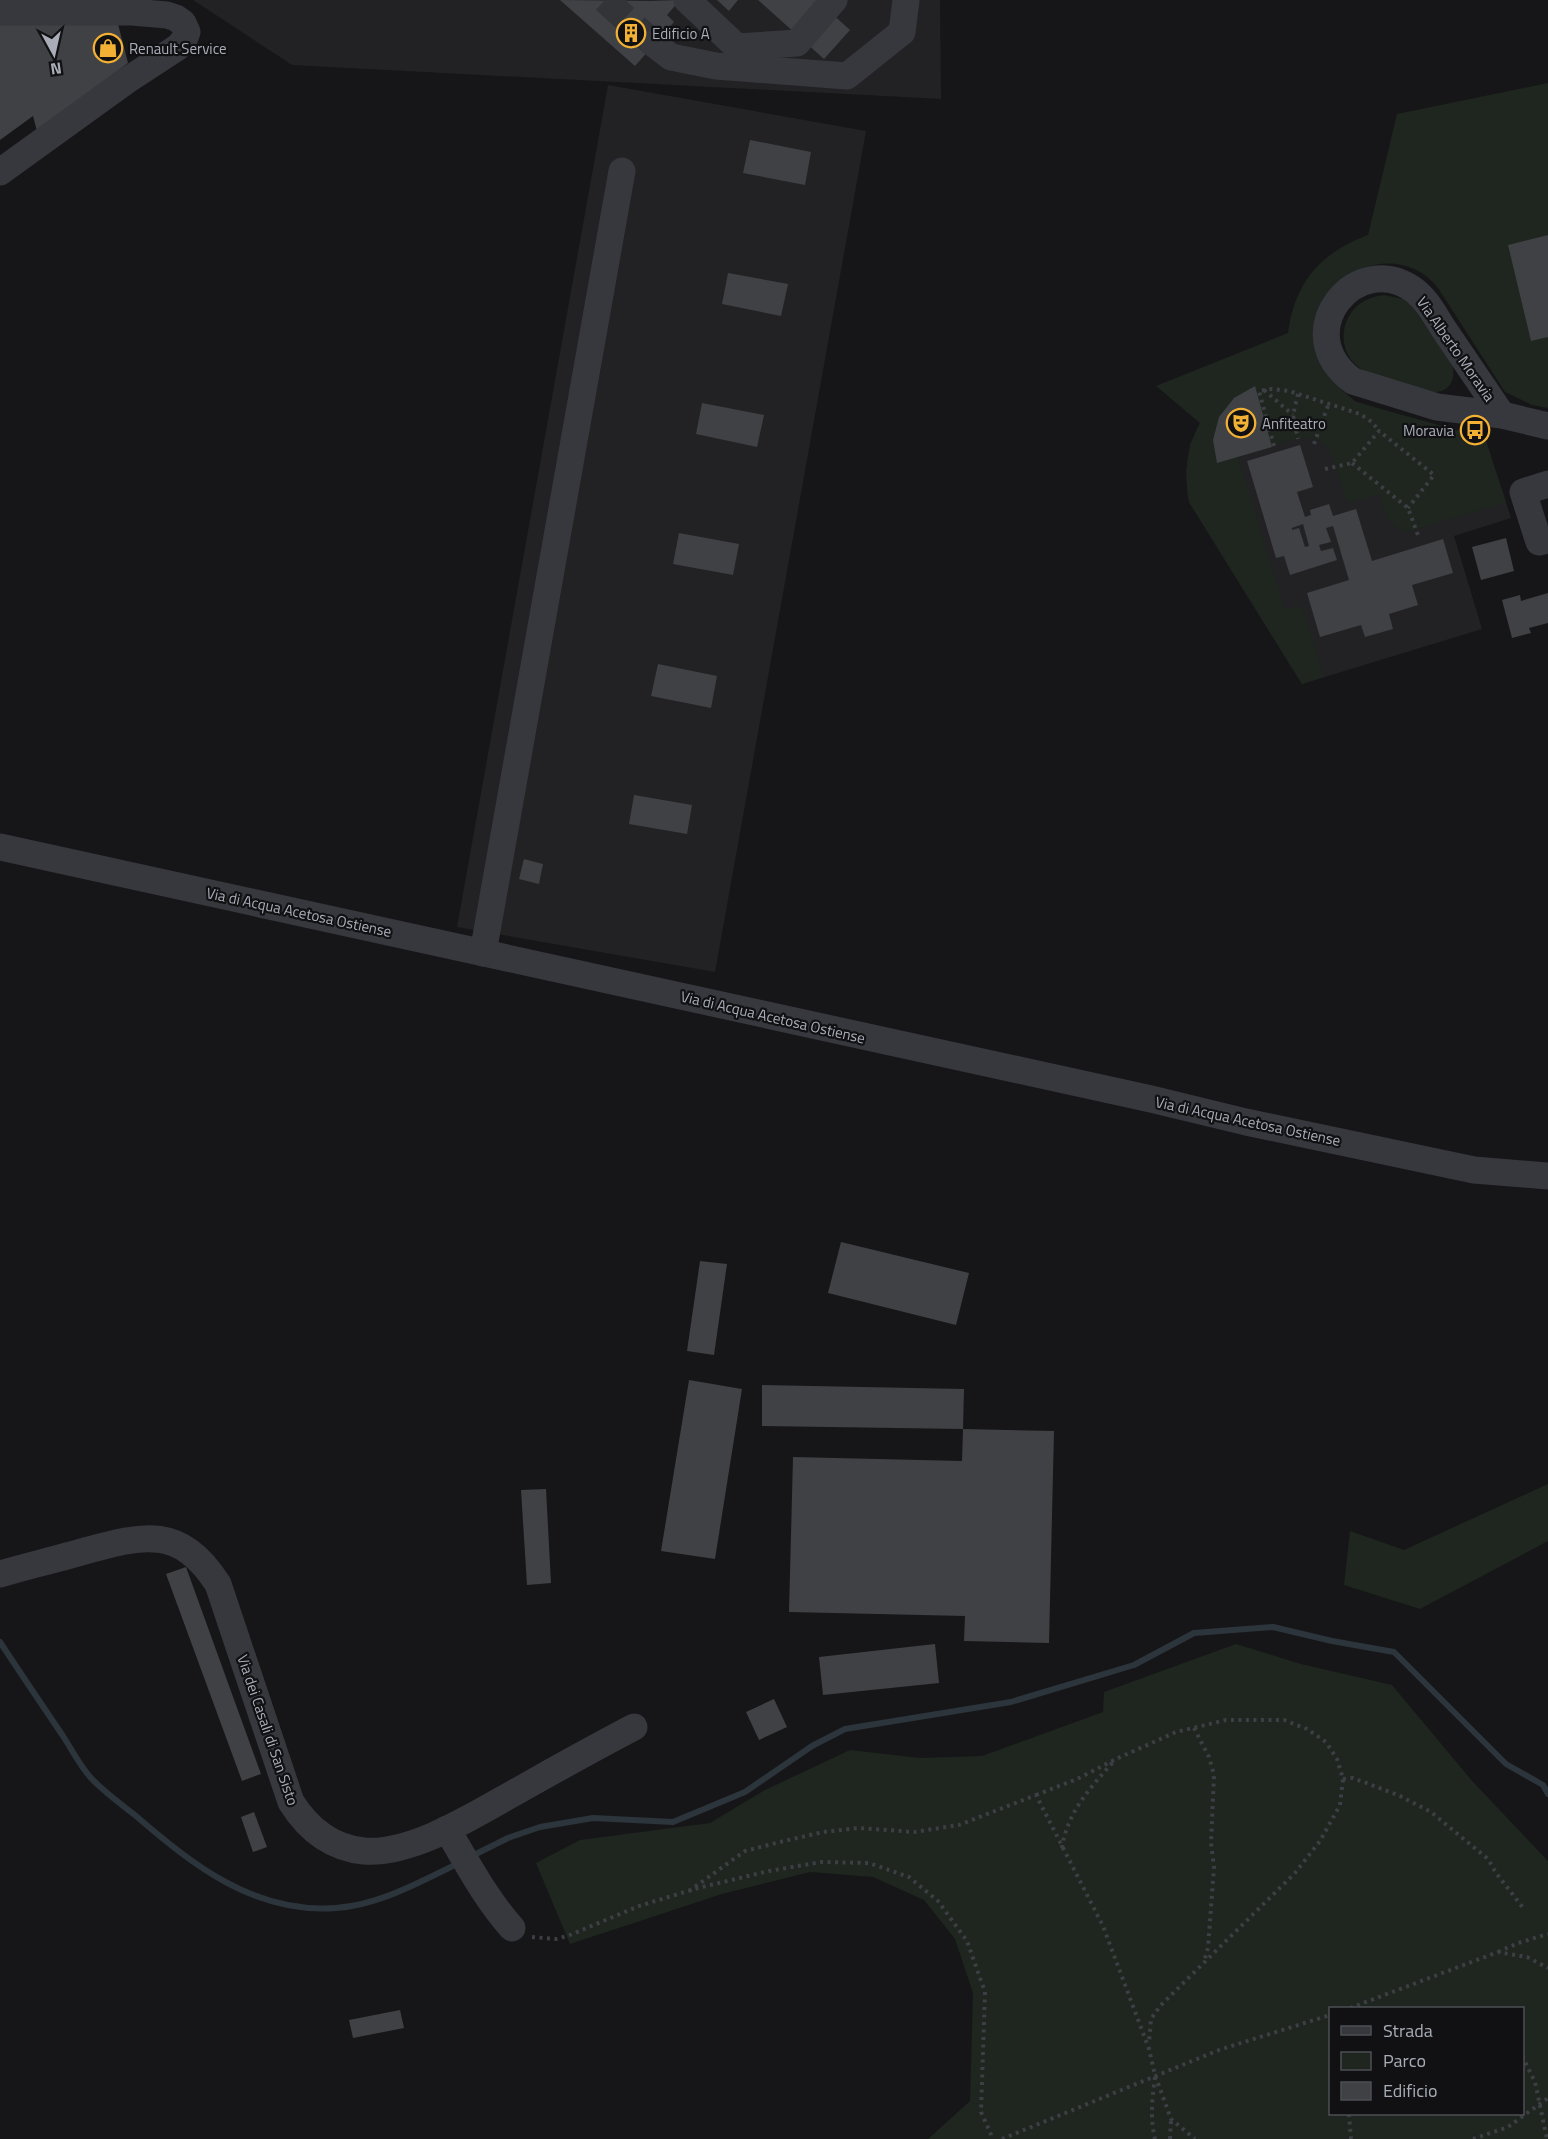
<svg xmlns="http://www.w3.org/2000/svg" width="1548" height="2139" font-family="'Titillium Web',sans-serif">
  <style>
    .built { fill: #222225 }
    .green { fill: #1e261f; fill-rule: evenodd }
    .lines { fill: none; stroke-linecap: round; stroke-linejoin: round }
    .stream { stroke: #2c353c; stroke-width: 6 }
    .building { fill: #404145; fill-rule: evenodd }
    .minor-tunnel { stroke: #333438; stroke-width: 27; stroke-dasharray: 27 14; stroke-linecap: butt }
    .path { stroke: #3d3f44; stroke-width: 4; stroke-dasharray: 3 4.5; stroke-linecap: butt }
    .minor { stroke: #37383d; stroke-width: 27 }
    .labels { text-anchor: middle; dominant-baseline: central; stroke-width: 4.5; stroke-linejoin: round; paint-order: stroke }
    .poi-label { font-size: 15px; fill: #a8adb8; stroke: #111113; text-anchor: start }
    .street-label { font-size: 15px; fill: #a8adb8; stroke: #111113 }
  </style>
  <rect width="100%" height="100%" fill="#161618"/>
  <g class="built">
    <path d="M193,0H940L941,99L292,65Z"/>
    <path d="M608,85L866,131L715,972L457,927Z"/>
    <path d="M1291,380L1382,410L1485,438L1511,518L1454,536L1482,629L1302,684L1189,502L1186,473L1190,444L1203,418Z"/>
  </g>
  <g class="green">
    <path d="M1548,83V408L1532,405L1505,392L1438,288C1410,252 1360,258 1332,290L1333,379L1343,391L1356,402L1485,438L1506,502L1415,530C1390,535 1385,513 1379,494L1348,503L1331,453C1327,447 1321,439 1313,438C1299,434 1254,452 1238,457L1285,610L1302,606L1324,677L1302,684L1189,502C1184,474 1186,448 1200,423L1156,386L1288,333C1295,282 1320,253 1368,235L1397,114Z"/>
    <path d="M1384,295L1403,299L1411,305L1452,364C1456,376 1452,390 1437,392C1427,393 1415,387 1406,384C1383,378 1352,374 1345,347C1343,338 1343,329 1347,320C1354,304 1368,297 1384,295Z"/>
    <path d="M1548,1484V1541L1420,1609L1344,1585L1350,1531L1404,1550Z"/>
    <path d="M1236,1644L1301,1664L1392,1685L1473,1782L1548,1861V2139H928L970,2101L973,1993L955,1939L924,1900L873,1877L810,1872L722,1894L570,1944L536,1863L580,1840L710,1823L765,1790L850,1750L920,1758L982,1756L1103,1712L1104,1692ZM1330,2008H1522V2114H1330Z"/>
  </g>
  <g class="lines">
    <g class="stream">
      <path d="M0,1642C21,1674 42,1705 63,1736C72,1750 80,1766 91,1778C104,1792 121,1804 136,1816C194,1866 255,1914 336,1908C379,1905 420,1882 459,1863"/>
      <path d="M470,1857L508,1838L540,1827L593,1818L673,1822L745,1792L812,1746L845,1729L1011,1702L1134,1665L1194,1633L1273,1627L1332,1641L1394,1652L1506,1764L1543,1785L1548,1794"/>
    </g>
  </g>
  <g class="building">
    <path d="M560,0L650,1L680,0L667,15L674,22L635,66Z"/>
    <path d="M717,0H738L729,11Z"/>
    <path d="M758,0H817L850,30L824,59Z"/>
    <path d="M0,23L118,24L128,63L37,131L33,116L0,140Z"/>
    <path d="M750,140L811,152L805,185L743,173Z"/>
    <path d="M1548,235V337L1531,341L1508,245Z"/>
    <path d="M728,273L788,284L781,316L722,304Z"/>
    <path d="M1255,386L1272,447L1217,463L1213,440L1219,417L1234,398Z"/>
    <path d="M702,403L764,415L757,447L696,434Z"/>
    <path d="M1300,445L1313,487L1297,492L1305,517L1311,515L1310,510L1329,504L1333,516L1356,509L1372,561L1443,539L1453,573L1412,585L1418,605L1389,614L1393,629L1365,637L1361,625L1320,637L1307,593L1349,580L1333,526L1326,528L1331,542L1319,545L1321,551L1333,548L1337,560L1290,575L1284,556L1276,558L1247,461ZM1303,524L1309,546L1305,547L1299,528L1292,530V528Z"/>
    <path d="M679,533L739,544L733,575L673,564Z"/>
    <path d="M1506,538L1514,571L1481,580L1472,547Z"/>
    <path d="M1548,593V623L1529,628L1531,633L1512,638L1502,600L1520,595L1521,601Z"/>
    <path d="M658,664L717,676L711,708L651,696Z"/>
    <path d="M634,795L692,805L687,834L629,824Z"/>
    <path d="M524,859L543,864L539,884L519,879Z"/>
    <path d="M841,1242L969,1273L956,1325L828,1293Z"/>
    <path d="M700,1261L727,1264L714,1355L687,1351Z"/>
    <path d="M689,1380L742,1389L715,1559L661,1551Z"/>
    <path d="M762,1385L964,1389L963,1429L762,1426Z"/>
    <path d="M963,1429L1054,1431L1049,1643L964,1641L965,1616L789,1612L793,1457L962,1461Z"/>
    <path d="M546,1489L551,1583L527,1585L521,1490Z"/>
    <path d="M186,1567L261,1774L242,1781L166,1574Z"/>
    <path d="M935,1644L939,1683L823,1695L819,1657Z"/>
    <path d="M774,1699L787,1727L759,1740L746,1712Z"/>
    <path d="M254,1812L267,1847L253,1852L241,1817Z"/>
    <path d="M400,2010L404,2028L353,2038L349,2020Z"/>
  </g>
  <g class="lines">
    <path class="minor-tunnel" d="M605,0L654,44"/>
    <g class="path">
      <path d="M1264,390L1293,415"/>
      <path d="M1298,394L1293,415L1298,439"/>
      <path d="M1314,444L1329,403"/>
      <path d="M1274,446L1259,391L1272,389L1289,391L1360,414L1372,422L1379,431"/>
      <path d="M1352,463L1408,508L1419,538"/>
      <path d="M1325,469L1352,463L1379,431L1434,475L1408,508"/>
      <path d="M1194,1728L1209,1757L1214,1775L1211,1843L1214,1867L1208,1948L1204,1962"/>
      <path d="M1343,1779L1353,1778L1398,1795L1431,1812L1488,1859L1496,1873L1524,1909"/>
      <path d="M1036,1795L1077,1779L1116,1759L1176,1732L1226,1720H1284L1307,1729L1326,1742L1337,1759L1343,1779L1340,1805L1320,1841L1295,1873L1160,2006L1151,2019L1149,2043"/>
      <path d="M1062,1848C1067,1812 1091,1787 1114,1761"/>
      <path d="M689,1891L745,1851L780,1842L823,1832L859,1828L914,1832L959,1825L1036,1795L1103,1926L1149,2049L1155,2075L1171,2119L1195,2139"/>
      <path d="M532,1937L556,1939L570,1935L639,1906L698,1888L769,1871L822,1862L869,1863L909,1877L938,1901L967,1941L985,1992L981,2112L993,2139"/>
      <path d="M1498,1952L1518,1943L1548,1934"/>
      <path d="M1350,2008L1498,1952L1527,1957L1548,1968"/>
      <path d="M1522,2056L1535,2082L1547,2139"/>
      <path d="M1155,2077C1152,2099 1150,2118 1155,2139"/>
      <path d="M1349,2114L1351,2139"/>
      <path d="M1002,2139L1219,2050L1330,2015"/>
      <path d="M1170,2139L1171,2120"/>
      <path d="M1473,2139L1508,2127L1548,2098"/>
    </g>
    <g class="minor">
      <path d="M687,0L737,47L797,43L834,0"/>
      <path d="M0,12H132L167,15L176,18L183,23L187,32L184,40L178,47L126,81L0,172"/>
      <path d="M654,44L671,57L716,66L847,76L902,32L906,0"/>
      <path d="M1502,415C1483,387 1464,359 1445,331C1436,318 1428,301 1415,291C1357,247 1287,333 1353,381L1437,407L1502,415L1548,426"/>
      <path d="M1548,484L1523,492L1539,542L1548,540"/>
      <path d="M0,847L1151,1099L1246,1122L1474,1170L1548,1176"/>
      <path d="M483,953L622,171"/>
      <path d="M0,1574C28,1566 57,1559 85,1551C144,1535 180,1525 218,1584L291,1802C308,1829 332,1848 364,1851C414,1855 479,1812 521,1789C558,1768 596,1747 634,1727"/>
      <path d="M447,1829C467,1863 486,1899 512,1928"/>
    </g>
  </g>
  <defs>
    <g id="building-ring" transform="scale(1.5)"><circle r="9.5" fill="#111113" stroke="#f2b134" stroke-width="1.5"/><path d="M-4-6H4V6H1V3H-1V6H-4ZM-2.5-4.3h1.7v1.8h-1.7ZM.8-4.3h1.7v1.8H.8ZM-2.5-1h1.7V.8h-1.7ZM.8-1h1.7V.8H.8Z" fill="#f2b134"/></g>
    <g id="shop-ring" transform="scale(1.5)"><circle r="9.5" fill="#111113" stroke="#f2b134" stroke-width="1.5"/><path d="M-5-2.5h2.3a2.7 3.5 0 0 1 5.4 0H5L5.5 6h-11ZM-1.5-2.5h3a1.5 2.3 0 0 0-3 0Z" fill="#f2b134"/></g>
    <g id="theatre-ring" transform="scale(1.5)"><circle r="9.5" fill="#111113" stroke="#f2b134" stroke-width="1.5"/><path d="M-5-5.5Q0-4 5-5.5V0Q5 5 0 6Q-5 5-5 0ZM-3.3-2.5H-1v1.5H-3.3ZM1-2.5H3.3v1.5H1ZM-2.8 1Q0 5.5 2.8 1Z" fill="#f2b134"/></g>
    <g id="bus-ring" transform="scale(1.5)"><circle r="9.5" fill="#111113" stroke="#f2b134" stroke-width="1.5"/><path d="M-5-6H5V4H4V6H2V4H-2V6H-4V4H-5ZM-3.5-4V0h7V-4ZM-3.5 1.2v1.5H-2V1.2ZM2 1.2v1.5H3.5V1.2Z" fill="#f2b134"/></g>
  </defs>
  <g fill-rule="evenodd">
    <use href="#building-ring" x="631" y="33"/>
    <use href="#shop-ring" x="108" y="48"/>
    <use href="#theatre-ring" x="1241" y="423"/>
    <use href="#bus-ring" x="1475" y="430"/>
  </g>
  <g class="labels">
    <g class="poi-label">
      <text x="652" y="33">Edificio A</text>
      <text x="129" y="48">Renault Service</text>
      <text x="1262" y="423">Anfiteatro</text>
      <text x="1454" y="430" text-anchor="end">Moravia</text>
    </g>
    <g class="street-label">
      <text transform="translate(1456 349) rotate(55)">Via Alberto Moravia</text>
      <text transform="translate(299 912) rotate(12)">Via di Acqua Acetosa Ostiense</text>
      <text transform="translate(773 1017) rotate(13)">Via di Acqua Acetosa Ostiense</text>
      <text transform="translate(1248 1121) rotate(12)">Via di Acqua Acetosa Ostiense</text>
      <text transform="translate(268 1730) rotate(71)">Via dei Casali di San Sisto</text>
    </g>
  </g>
  <rect x="1329" y="2007" width="195" height="108" fill="#111113" stroke="#4d4f55" stroke-width="1.5"/>
  <rect x="1341" y="2026" width="30" height="9" fill="#37383d" stroke="#4d4f55" stroke-width="1.5"/>
  <text x="1383" y="2037" font-size="18" fill="#a8adb8">Strada</text>
  <rect x="1341" y="2052" width="30" height="18" fill="#1e261f" stroke="#4d4f55" stroke-width="1.5"/>
  <text x="1383" y="2067" font-size="18" fill="#a8adb8">Parco</text>
  <rect x="1341" y="2082" width="30" height="18" fill="#404145" stroke="#4d4f55" stroke-width="1.5"/>
  <text x="1383" y="2097" font-size="18" fill="#a8adb8">Edificio</text>
  <g transform="translate(54 54) rotate(172)" stroke="#111113" stroke-width="4.5" paint-order="stroke">
  <path d="M0-4.5L10 22L0 15L-10 22Z" fill="#a8adb8"/>
  <text y="-9" font-size="16" font-weight="bold" text-anchor="middle" fill="#a8adb8">N</text>
  </g>
</svg>
